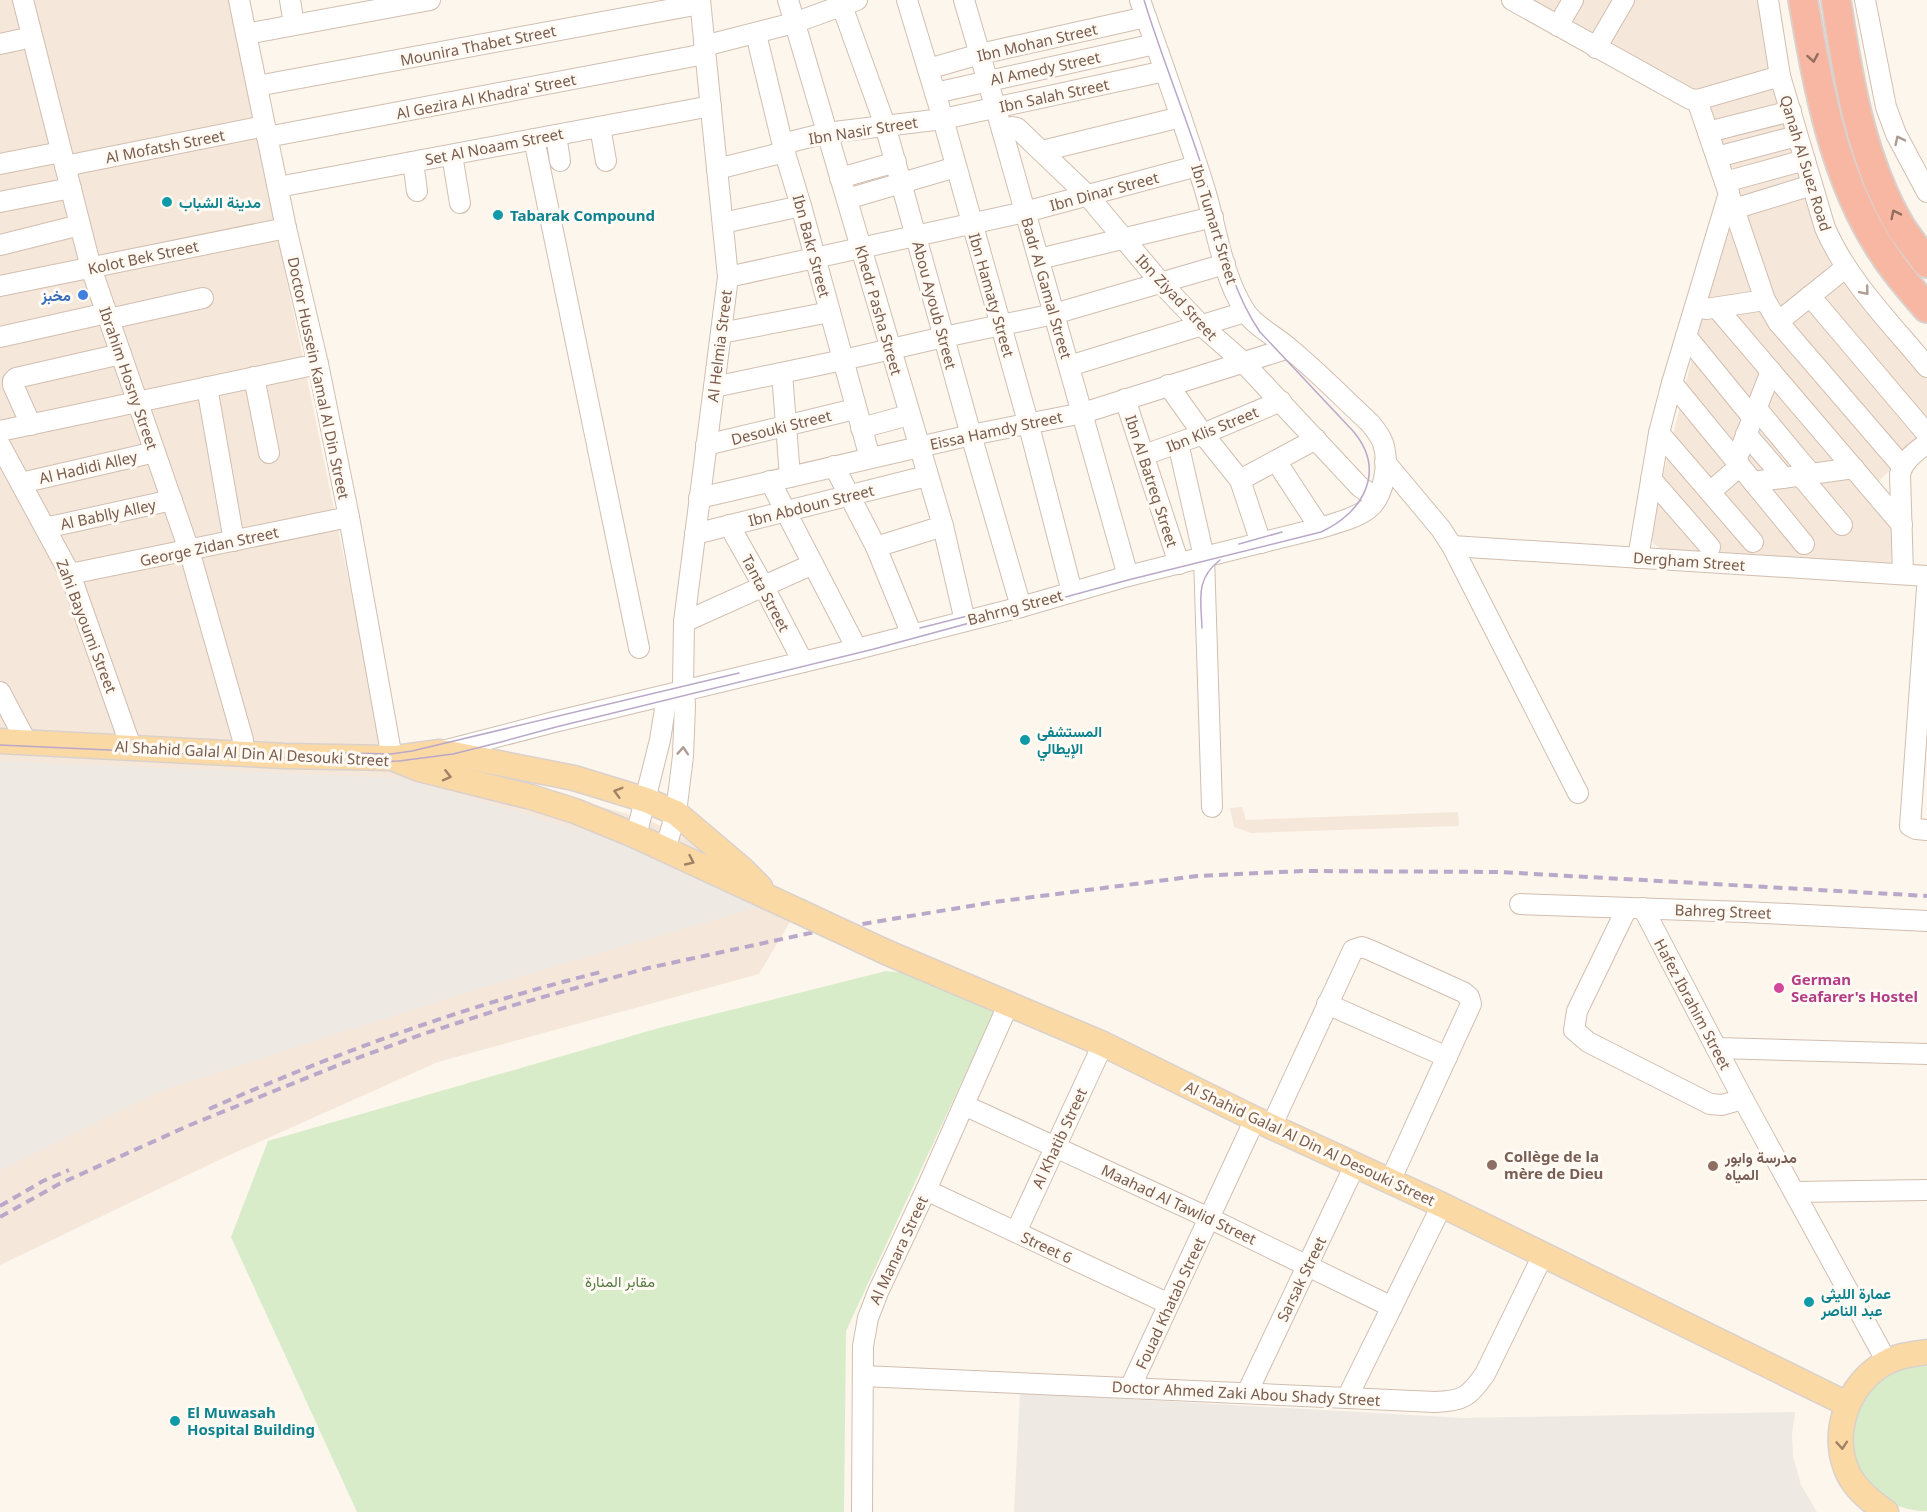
<svg xmlns="http://www.w3.org/2000/svg" width="1927" height="1512" font-family="'Noto Sans',Vazirmatn,sans-serif">
  <style>
    .residential { fill: #f5e8da }
    .industrial { fill: #efe9e4 }
    .green { fill: #d8ecc9 }
    .lines { fill: none; stroke-linecap: round; stroke-linejoin: round }
    .minor-casing { stroke: #d1beb0; stroke-width: 22 }
    .major-casing { stroke: #dad1cd; stroke-width: 27 }
    .highway-casing { stroke: #dad1cd; stroke-width: 32 }
    .minor { stroke: #fff; stroke-width: 20 }
    .major { stroke: #fbd9a5; stroke-width: 24 }
    .highway { stroke: #f7b7a3; stroke-width: 28 }
    .tram { stroke: #b9a8c9; stroke-width: 1.5 }
    .rail { stroke: #b9a8c9; stroke-width: 4; stroke-dasharray: 9 6; stroke-linecap: butt }
    .major-bridge-casing { stroke: #dad1cd; stroke-width: 27; stroke-linecap: butt }
    .major-bridge { stroke: #fbd9a5; stroke-width: 24 }
    .oneway { stroke: #936e5e }
    .oneway2 { stroke: #af9d94 }
    .oneway3 { stroke: #a18267 }
    .culture-dot { fill: #0f9aa8; stroke: #fffaf3; stroke-width: 2 }
    .shop-dot { fill: #3f7fe0; stroke: #fffaf3; stroke-width: 2 }
    .hotel-dot { fill: #d1479c; stroke: #fffaf3; stroke-width: 2 }
    .education-dot { fill: #8d6e63; stroke: #fffaf3; stroke-width: 2 }
    .labels { text-anchor: middle; dominant-baseline: central; stroke-width: 6; stroke-linejoin: round; paint-order: stroke }
    .street-label { font-size: 15px; fill: #7a5c4d; stroke: #fffaf3 }
    .culture-label { font-size: 15px; font-weight: bold; fill: #0d838f; stroke: #fffaf3; text-anchor: start }
    .shop-label { font-size: 15px; font-weight: bold; fill: #366cbe; stroke: #fffaf3; text-anchor: end }
    .hotel-label { font-size: 15px; font-weight: bold; fill: #b23c85; stroke: #fffaf3; text-anchor: start }
    .education-label { font-size: 15px; font-weight: bold; fill: #785e54; stroke: #fffaf3; text-anchor: start }
    .park-label { font-size: 15px; fill: #537a41; stroke: #fffaf3 }
  </style>
  <rect width="100%" height="100%" fill="#fdf6ec"/>
  <g class="residential">
    <path d="M0,0H229L380,732L395,747L443,763L649,820L803,900L759,974L438,1062L221,1159L0,1265Z"/>
    <path d="M1499,0H1761L1767,63L1809,193L1844,275L1927,380V438L1867,491L1897,529L1896,560L1890,567L1663,551L1653,543L1649,531L1727,218L1688,106Z"/>
    <path d="M1242,807L1246,820L1458,812L1459,826L1251,833L1234,827L1230,808Z"/>
  </g>
  <g class="industrial">
    <path d="M0,761L402,778L629,844L772,903L474,990L163,1090L0,1171Z"/>
    <path d="M1020,1393L1463,1418L1795,1412L1792,1434L1793,1456L1801,1485L1817,1512H1014Z"/>
  </g>
  <g class="green">
    <path d="M886,971L928,975L995,1010L846,1331L844,1512H357L231,1237L268,1141L659,1028Z"/>
    <path d="M1923,1366H1927V1511C1853,1512 1823,1413 1888,1376C1899,1369 1910,1368 1923,1366Z"/>
  </g>
  <g class="lines">
    <g class="minor-casing">
      <g id="minor">
        <path d="M23,0L91,268L189,550L243,740L242,753"/>
        <path d="M239,0L286,228L318,364L349,517L392,758"/>
        <path d="M290,0L294,25"/>
        <path d="M788,0L943,526L965,621"/>
        <path d="M907,0L943,119L1028,422L1072,592"/>
        <path d="M964,0L1002,130L1128,576"/>
        <path d="M1512,0L1690,99L1697,100L1780,76"/>
        <path d="M1768,0L1780,76L1825,228C1848,281 1891,323 1927,367"/>
        <path d="M1865,0L1886,107L1896,134L1927,192"/>
        <path d="M842,6L885,125L971,435L1021,607"/>
        <path d="M1558,26L1573,0"/>
        <path d="M246,34L430,0"/>
        <path d="M756,34L784,150L801,206L870,458"/>
        <path d="M0,44L32,37"/>
        <path d="M704,46L794,23L857,0"/>
        <path d="M1596,48L1624,0"/>
        <path d="M928,69L980,54L1146,17"/>
        <path d="M257,86L700,4"/>
        <path d="M935,93L1155,44"/>
        <path d="M1697,100L1765,300L1778,322L1902,466"/>
        <path d="M600,127L606,161"/>
        <path d="M1002,130L1012,127L1017,128L1088,196L1161,283L1201,325L1242,361L1360,487L1377,498"/>
        <path d="M1708,132L1791,111"/>
        <path d="M556,135L560,161"/>
        <path d="M267,137L705,54"/>
        <path d="M534,139L639,648"/>
        <path d="M1042,151L1181,117"/>
        <path d="M452,155L460,203"/>
        <path d="M1717,157L1797,136"/>
        <path d="M413,162L417,191"/>
        <path d="M0,164L61,152"/>
        <path d="M65,166L265,126"/>
        <path d="M717,169L777,154L784,150L790,142L826,133L943,119L1165,71"/>
        <path d="M840,178L896,162"/>
        <path d="M1725,182L1805,160"/>
        <path d="M278,187L711,106"/>
        <path d="M847,199L956,167"/>
        <path d="M0,202L71,188"/>
        <path d="M1734,209L1812,185"/>
        <path d="M723,223L801,206"/>
        <path d="M0,245L80,225"/>
        <path d="M1039,259L1213,217"/>
        <path d="M728,277L1025,212L1197,166"/>
        <path d="M0,286L286,228"/>
        <path d="M1810,296L1927,434"/>
        <path d="M1717,308L1902,525"/>
        <path d="M1706,309L1765,300"/>
        <path d="M109,319L203,298"/>
        <path d="M1778,322L1845,268"/>
        <path d="M721,333L830,312"/>
        <path d="M1686,336L1753,418"/>
        <path d="M0,337L107,313"/>
        <path d="M1069,366L1245,312"/>
        <path d="M782,373L790,477"/>
        <path d="M254,377L269,453"/>
        <path d="M1672,383L1804,544"/>
        <path d="M1168,385L1203,434L1240,480L1261,543"/>
        <path d="M207,387L234,541"/>
        <path d="M714,387L843,360L944,337L1054,314L1225,264"/>
        <path d="M1125,399L1179,564"/>
        <path d="M1757,409L1811,474"/>
        <path d="M31,425L13,385V381L16,378L121,354"/>
        <path d="M861,428L909,415"/>
        <path d="M0,431L318,364"/>
        <path d="M1659,433L1753,542"/>
        <path d="M1746,434L1784,478"/>
        <path d="M1178,443L1204,557L1212,807"/>
        <path d="M0,445L70,574L131,747"/>
        <path d="M706,445L855,409"/>
        <path d="M1144,455L1203,434L1281,401"/>
        <path d="M1276,461L1320,528"/>
        <path d="M1736,461L1771,371"/>
        <path d="M1385,462L1441,529L1452,546L1578,793"/>
        <path d="M834,466L876,547L912,635"/>
        <path d="M1800,475L1842,525"/>
        <path d="M1651,479L1710,547"/>
        <path d="M1240,480L1316,439"/>
        <path d="M770,481L857,649"/>
        <path d="M1753,482L1854,468"/>
        <path d="M21,483L155,452"/>
        <path d="M1710,492L1740,466"/>
        <path d="M699,498L971,435L1083,413L1289,348"/>
        <path d="M729,525L764,587L803,662"/>
        <path d="M45,528L172,500"/>
        <path d="M695,534L927,476"/>
        <path d="M1452,546L1927,576"/>
        <path d="M876,547L943,526"/>
        <path d="M1638,558L1659,433L1672,383L1729,193"/>
        <path d="M70,574L349,517"/>
        <path d="M1903,574L1900,474C1904,459 1916,452 1927,443"/>
        <path d="M1927,588L1910,826L1916,829L1927,830"/>
        <path d="M684,622L813,564"/>
        <path d="M0,692L27,743"/>
        <path d="M443,751L554,722L857,649L1021,607L1128,576L1320,528C1336,523 1354,519 1368,509C1385,496 1389,462 1383,443C1380,435 1375,429 1370,423C1343,398 1318,372 1290,349C1276,336 1255,327 1245,311C1222,275 1217,230 1205,190C1185,126 1162,63 1140,0"/>
        <path d="M636,836L660,740L667,696"/>
        <path d="M665,850L676,813L683,756L685,705L683,686L684,622L728,277L700,0"/>
        <path d="M1520,904L1745,912L1927,921"/>
        <path d="M1627,908L1577,1011L1574,1030L1588,1042L1710,1104L1722,1105L1743,1099"/>
        <path d="M1643,908L1743,1099L1887,1362"/>
        <path d="M1327,1004L1447,1057"/>
        <path d="M1716,1048L1927,1054"/>
        <path d="M964,1105L1209,1218L1392,1307"/>
        <path d="M1271,1127L1353,950L1362,947L1370,950L1463,992L1469,997L1471,1004L1390,1181"/>
        <path d="M926,1190L1169,1304"/>
        <path d="M1794,1192L1927,1190"/>
        <path d="M1016,1232L1103,1044"/>
        <path d="M863,1376L1435,1402C1463,1401 1469,1397 1485,1374L1543,1255"/>
        <path d="M1130,1388L1255,1119"/>
        <path d="M1247,1393L1355,1165"/>
        <path d="M1347,1398L1442,1205"/>
        <path d="M862,1512L863,1346L868,1318L878,1292L926,1190L1008,1005"/>
      </g>
    </g>
    <g class="major-casing">
      <g id="major">
        <path d="M0,741L285,756L392,758L419,769L531,797L575,811L636,836L798,911"/>
        <path d="M396,758L440,752L453,754L574,778L646,800L676,813L742,869L760,887"/>
        <path d="M888,953L1103,1044L1255,1119L1442,1205L1847,1404"/>
        <path d="M1886,1512C1872,1502 1859,1492 1850,1477C1828,1437 1847,1382 1887,1362C1899,1355 1913,1354 1927,1352"/>
      </g>
    </g>
    <g class="highway-casing">
      <g id="highway">
        <path d="M1803,0C1818,86 1833,176 1882,251C1895,271 1911,290 1927,308"/>
        <path d="M1836,0C1848,78 1861,161 1902,229C1910,241 1919,252 1927,263"/>
      </g>
    </g>
    <use href="#minor" class="minor"/>
    <use href="#major" class="major"/>
    <use href="#highway" class="highway"/>
    <g class="tram">
      <path d="M1239,544L1282,532"/>
      <path d="M920,628L1007,606"/>
      <path d="M1202,628C1201,600 1195,579 1220,560"/>
      <path d="M0,745L372,762L399,761L453,754L501,742L556,727L874,649L1128,580L1321,532C1363,513 1387,471 1353,431L1260,332C1226,283 1218,220 1201,164C1183,109 1161,55 1144,0"/>
      <path d="M344,753L391,754L412,751L739,673"/>
    </g>
    <g class="rail">
      <path d="M209,1109C338,1052 468,1005 605,971"/>
      <path d="M0,1206L43,1181L69,1170"/>
      <path d="M0,1217L59,1184L190,1125L341,1064L423,1034L507,1007L648,968L815,932L994,902L1197,876L1302,871L1499,872L1927,896"/>
    </g>
    <g class="major-bridge-casing">
      <path id="major-bridge" d="M798,911L888,953"/>
    </g>
    <use href="#major-bridge" class="major-bridge"/>
  </g>
  <defs><path id="oneway-chevron" d="M-2-3.5L2.5 0L-2 3.5" fill="none" stroke-width="1.6" stroke-linecap="round" stroke-linejoin="round" transform="scale(1.5)"/></defs>
  <g class="oneway">
    <use href="#oneway-chevron" transform="translate(1813 58) rotate(80)"/>
    <use href="#oneway-chevron" transform="translate(1895 214) rotate(-116)"/>
  </g>
  <g class="oneway2">
    <use href="#oneway-chevron" transform="translate(1899 140) rotate(-116)"/>
    <use href="#oneway-chevron" transform="translate(1865 291) rotate(50)"/>
    <use href="#oneway-chevron" transform="translate(683 751) rotate(-86)"/>
  </g>
  <g class="oneway3">
    <use href="#oneway-chevron" transform="translate(447 776) rotate(14)"/>
    <use href="#oneway-chevron" transform="translate(618 792) rotate(-164)"/>
    <use href="#oneway-chevron" transform="translate(690 861) rotate(25)"/>
    <use href="#oneway-chevron" transform="translate(1842 1445) rotate(86)"/>
  </g>
  <g class="culture-dot">
    <circle cx="167" cy="202" r="6"/>
    <circle cx="498" cy="215" r="6"/>
    <circle cx="1025" cy="740" r="6"/>
    <circle cx="1809" cy="1302" r="6"/>
    <circle cx="175" cy="1421" r="6"/>
  </g>
  <circle class="shop-dot" cx="83" cy="295" r="6"/>
  <circle class="hotel-dot" cx="1779" cy="988" r="6"/>
  <g class="education-dot">
    <circle cx="1492" cy="1165" r="6"/>
    <circle cx="1713" cy="1166" r="6"/>
  </g>
  <g class="labels">
    <g class="street-label">
      <text transform="translate(1037 42) rotate(-13)">Ibn Mohan Street</text>
      <text transform="translate(478 45) rotate(-11)">Mounira Thabet Street</text>
      <text transform="translate(1045 68) rotate(-12)">Al Amedy Street</text>
      <text transform="translate(1054 95) rotate(-12)">Ibn Salah Street</text>
      <text transform="translate(486 96) rotate(-11)">Al Gezira Al Khadra' Street</text>
      <text transform="translate(863 130) rotate(-9)">Ibn Nasir Street</text>
      <text transform="translate(165 146) rotate(-11)">Al Mofatsh Street</text>
      <text transform="translate(494 146) rotate(-11)">Set Al Noaam Street</text>
      <text transform="translate(1806 163) rotate(73)">Qanah Al Suez Road</text>
      <text transform="translate(1104 191) rotate(-15)">Ibn Dinar Street</text>
      <text transform="translate(1215 224) rotate(73)">Ibn Tumart Street</text>
      <text transform="translate(812 246) rotate(75)">Ibn Bakr Street</text>
      <text transform="translate(143 257) rotate(-12)">Kolot Bek Street</text>
      <text transform="translate(1047 288) rotate(74)">Badr Al Gamal Street</text>
      <text transform="translate(992 295) rotate(74)">Ibn Hamaty Street</text>
      <text transform="translate(1177 297) rotate(47)">Ibn Ziyad Street</text>
      <text transform="translate(935 305) rotate(75)">Abou Ayoub Street</text>
      <text transform="translate(879 310) rotate(74)">Khedr Pasha Street</text>
      <text transform="translate(719 346) rotate(-83)">Al Helmia Street</text>
      <text transform="translate(129 378) rotate(71)">Ibrahim Hosny Street</text>
      <text transform="translate(319 378) rotate(78)">Doctor Hussein Kamal Al Din Street</text>
      <text transform="translate(781 427) rotate(-14)">Desouki Street</text>
      <text transform="translate(1212 429) rotate(-22)">Ibn Klis Street</text>
      <text transform="translate(996 430) rotate(-12)">Eissa Hamdy Street</text>
      <text transform="translate(88 467) rotate(-13)">Al Hadidi Alley</text>
      <text transform="translate(1152 481) rotate(72)">Ibn Al Batreq Street</text>
      <text transform="translate(811 505) rotate(-14)">Ibn Abdoun Street</text>
      <text transform="translate(108 514) rotate(-12)">Al Bablly Alley</text>
      <text transform="translate(209 546) rotate(-12)">George Zidan Street</text>
      <text transform="translate(1689 561) rotate(4)">Dergham Street</text>
      <text transform="translate(766 593) rotate(62)">Tanta Street</text>
      <text transform="translate(1015 607) rotate(-15)">Bahrng Street</text>
      <text transform="translate(87 626) rotate(69)">Zahi Bayoumi Street</text>
      <text transform="translate(252 753) rotate(3)">Al Shahid Galal Al Din Al Desouki Street</text>
      <text transform="translate(1723 911) rotate(2)">Bahreg Street</text>
      <text transform="translate(1693 1004) rotate(62)">Hafez Ibrahim Street</text>
      <text transform="translate(1059 1138) rotate(-65)">Al Khatib Street</text>
      <text transform="translate(1310 1143) rotate(25)">Al Shahid Galal Al Din Al Desouki Street</text>
      <text transform="translate(1179 1204) rotate(25)">Maahad Al Tawlid Street</text>
      <text transform="translate(1047 1247) rotate(25)">Street 6</text>
      <text transform="translate(898 1250) rotate(-65)">Al Manara Street</text>
      <text transform="translate(1301 1279) rotate(-64)">Sarsak Street</text>
      <text transform="translate(1170 1303) rotate(-65)">Fouad Khatab Street</text>
      <text transform="translate(1246 1393) rotate(3)">Doctor Ahmed Zaki Abou Shady Street</text>
    </g>
    <g class="culture-label">
      <text x="179" y="202">مدينة الشباب</text>
      <text x="510" y="215">Tabarak Compound</text>
      <text x="1037" y="731">المستشفى<tspan x="1037" dy="17">الإيطالي</tspan></text>
      <text x="1821" y="1293">عمارة الليثى<tspan x="1821" dy="17">عبد الناصر</tspan></text>
      <text x="187" y="1412">El Muwasah<tspan x="187" dy="17">Hospital Building</tspan></text>
    </g>
    <g class="shop-label">
      <text x="71" y="295">مخبز</text>
    </g>
    <g class="hotel-label">
      <text x="1791" y="979">German<tspan x="1791" dy="17">Seafarer's Hostel</tspan></text>
    </g>
    <g class="education-label">
      <text x="1504" y="1156">Collège de la<tspan x="1504" dy="17">mère de Dieu</tspan></text>
      <text x="1725" y="1157">مدرسة وابور<tspan x="1725" dy="17">المياه</tspan></text>
    </g>
    <g class="park-label">
      <text x="620" y="1281">مقابر المنارة</text>
    </g>
  </g>
</svg>
